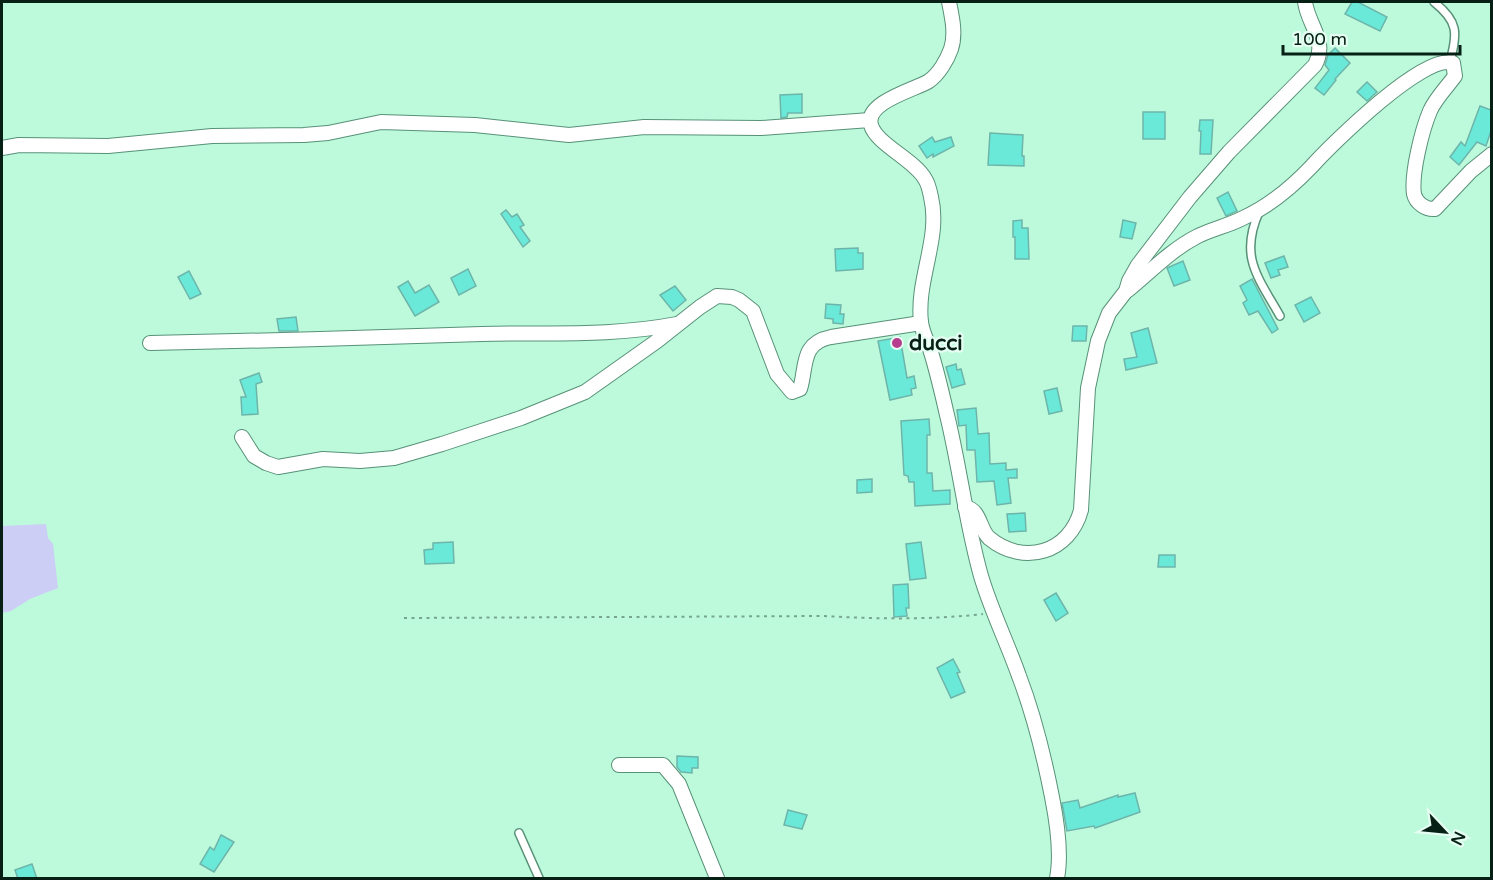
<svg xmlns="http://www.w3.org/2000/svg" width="1493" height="880" font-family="'Varela Round',sans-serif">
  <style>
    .green { fill: #cccef5 }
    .building { fill: #6be9d8; stroke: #6db5aa; stroke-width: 1.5 }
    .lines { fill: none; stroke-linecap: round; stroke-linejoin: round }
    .lane-casing { stroke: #579177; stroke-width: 10 }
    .street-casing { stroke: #579177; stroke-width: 16 }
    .path { stroke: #76a58f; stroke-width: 2; stroke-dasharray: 3 4.5; stroke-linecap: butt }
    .lane { stroke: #fff; stroke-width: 7 }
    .street { stroke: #fff; stroke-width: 14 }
    .poi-dot { fill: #b73d8f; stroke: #e6fef2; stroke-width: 2 }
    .labels { text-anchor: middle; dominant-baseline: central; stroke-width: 4.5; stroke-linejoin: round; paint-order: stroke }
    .poi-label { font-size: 21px; font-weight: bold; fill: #072016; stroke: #e6fef2; text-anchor: start }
  </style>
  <rect width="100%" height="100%" fill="#bdfadc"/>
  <path class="green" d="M46,524L48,538L53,544L58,588L30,599L11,611L2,613V526Z"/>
  <g class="building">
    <path d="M1352,2H1358L1387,17L1380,31L1345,14Z"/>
    <path d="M1335,48L1350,63L1335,79L1336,80L1324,95L1315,88L1329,70L1325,65L1328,55Z"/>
    <path d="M1367,82L1377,92L1367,101L1357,92Z"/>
    <path d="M802,94V113H788L787,117L781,118L780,95Z"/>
    <path d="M1480,106L1491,110V131L1486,146L1477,142L1459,165L1450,157L1461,142L1465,146Z"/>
    <rect x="1143" y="112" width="22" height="27"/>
    <path d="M1200,120H1213L1211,154H1200L1201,131H1199Z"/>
    <path d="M990,133L1023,135L1022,156H1024V166L988,165Z"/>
    <path d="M932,137L935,142L951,137L954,146L933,157V154L927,158L919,146Z"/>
    <path d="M1228,192L1237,211L1226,216L1217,198Z"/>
    <path d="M506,210L512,217L517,214L524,225L520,227L530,241L523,247L501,214Z"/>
    <path d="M1022,220V228H1028L1029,259H1015V237H1013V221Z"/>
    <path d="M1123,220L1136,223L1132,239L1120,237Z"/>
    <path d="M858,248V253H863V269L836,271L835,249Z"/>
    <path d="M1284,256L1288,267L1278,270L1280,275L1271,278L1265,263Z"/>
    <path d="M1183,261L1190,280L1174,286L1167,268Z"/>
    <path d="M468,269L476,286L459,295L451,278Z"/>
    <path d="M189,271L201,294L190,299L178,277Z"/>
    <path d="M1252,279L1278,329L1272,333L1258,311L1249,315L1243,303L1247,300L1240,286Z"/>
    <path d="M408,281L415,293L429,285L439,302L415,316L398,287Z"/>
    <path d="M675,286L686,300L673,311L660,295Z"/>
    <path d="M1311,297L1320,313L1304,322L1295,305Z"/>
    <path d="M826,304L841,305L840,314H844L843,324L833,323V319L825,318Z"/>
    <path d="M296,317L298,331H279L277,319Z"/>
    <path d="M1073,326H1087L1086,341H1072Z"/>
    <path d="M1148,328L1157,363L1126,370L1124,359L1137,357L1131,333Z"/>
    <path d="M900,337L907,378L914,376L916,388L911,389L912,395L890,400L878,341Z"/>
    <path d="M956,364L957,370L961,369L965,384L952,388L946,367Z"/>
    <path d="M259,373L262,382L256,384L258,414L242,415L241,397H246L240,380Z"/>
    <path d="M1057,388L1062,411L1049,414L1044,391Z"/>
    <path d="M976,408L978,434L989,433L990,464L1006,463V470L1017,469V478H1008L1011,503L997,505L994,481L977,482L975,450H967L966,425L959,426L957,410Z"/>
    <path d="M929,419L930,435H927V473H932L933,491L950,490V504L915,506L914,482H909L908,476L904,475L901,421Z"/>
    <path d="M872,479V492L857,493V480Z"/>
    <path d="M1025,513L1026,531L1009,532L1007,514Z"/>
    <path d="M453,542L454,563L425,564L424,550L433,549V543Z"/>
    <path d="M921,542L926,578L910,580L906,544Z"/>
    <path d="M1159,555H1175V567H1158Z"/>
    <path d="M908,584L909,608H906L907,616L894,617L893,585Z"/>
    <path d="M1056,593L1068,613L1056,621L1044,600Z"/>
    <path d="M953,659L960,672L957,673L965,692L951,698L937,668Z"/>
    <path d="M677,756L698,757V768H692V773L681,772L677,767Z"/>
    <path d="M1135,793L1140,812L1095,828L1094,826L1067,831L1062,803L1078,800L1080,808L1118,795V797Z"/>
    <path d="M788,810L807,815L802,829L784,825Z"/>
    <path d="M221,835L234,842L214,872L200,864L210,847L214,850Z"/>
    <path d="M32,864L37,879H18L15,870Z"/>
  </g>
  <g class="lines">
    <g class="lane-casing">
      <g id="lane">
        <path d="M1434,2C1458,21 1458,33 1450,61"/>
        <path d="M1259,212C1239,257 1258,277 1280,316"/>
        <path d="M519,833L539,878"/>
      </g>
    </g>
    <g class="street-casing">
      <g id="street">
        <path d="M949,2C952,17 956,34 951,49C947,60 939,74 929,81C917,89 864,102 871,125C876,144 915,160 925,179C928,183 930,192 931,197C941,238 916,280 921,322C922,331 927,341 930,349C937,371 942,393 947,415C960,468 966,523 981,576C991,610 1007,642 1019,676C1034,715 1044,756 1052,797C1057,822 1062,853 1057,878"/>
        <path d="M2,148L19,145L108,146L212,136L304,135L328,133L381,122L475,125L569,135L644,127L761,128L870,120"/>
        <path d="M1128,290C1150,272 1171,250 1196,237C1211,229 1228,226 1243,218C1270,206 1292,187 1312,166C1332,144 1425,52 1453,63L1455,76C1447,87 1435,99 1430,111C1422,130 1411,174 1414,194C1416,203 1426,210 1435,209L1471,171L1492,154"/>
        <path d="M150,343C261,341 371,338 482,334C549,332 609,337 677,324"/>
        <path d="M242,437L254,456L266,463L278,467L323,459L360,461L394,458L442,444L521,418L585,392L657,341L700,307L717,296L732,297L739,300L753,311L777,374L792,392L800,389C807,367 800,343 831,337L921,323"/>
        <path d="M965,507C981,510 979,529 989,538C1024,567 1070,552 1081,510L1088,388L1098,341L1109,313L1126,291L1129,281L1138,265L1190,197L1229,152L1315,65C1328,41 1308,25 1305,2"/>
        <path d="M619,765H663L679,784L717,878"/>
      </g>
    </g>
    <path class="path" d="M404,618L824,616C877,619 930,620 983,614"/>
    <use href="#lane" class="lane"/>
    <use href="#street" class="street"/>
  </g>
  <circle class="poi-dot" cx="897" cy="343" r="6"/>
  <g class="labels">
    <g class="poi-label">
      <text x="909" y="343">ducci</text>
    </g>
  </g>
  <rect width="1493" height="880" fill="none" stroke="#072016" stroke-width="6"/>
  <g transform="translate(1445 832) rotate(116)" stroke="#e6fef2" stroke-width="4.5" paint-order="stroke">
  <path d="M0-4.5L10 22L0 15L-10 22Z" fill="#072016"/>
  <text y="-9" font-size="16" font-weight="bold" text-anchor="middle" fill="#072016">N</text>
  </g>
  <path d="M1283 45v9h177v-9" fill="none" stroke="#072016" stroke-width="3"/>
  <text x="1292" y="45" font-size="18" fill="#072016" stroke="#e6fef2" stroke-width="4.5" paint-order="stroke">100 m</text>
</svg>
